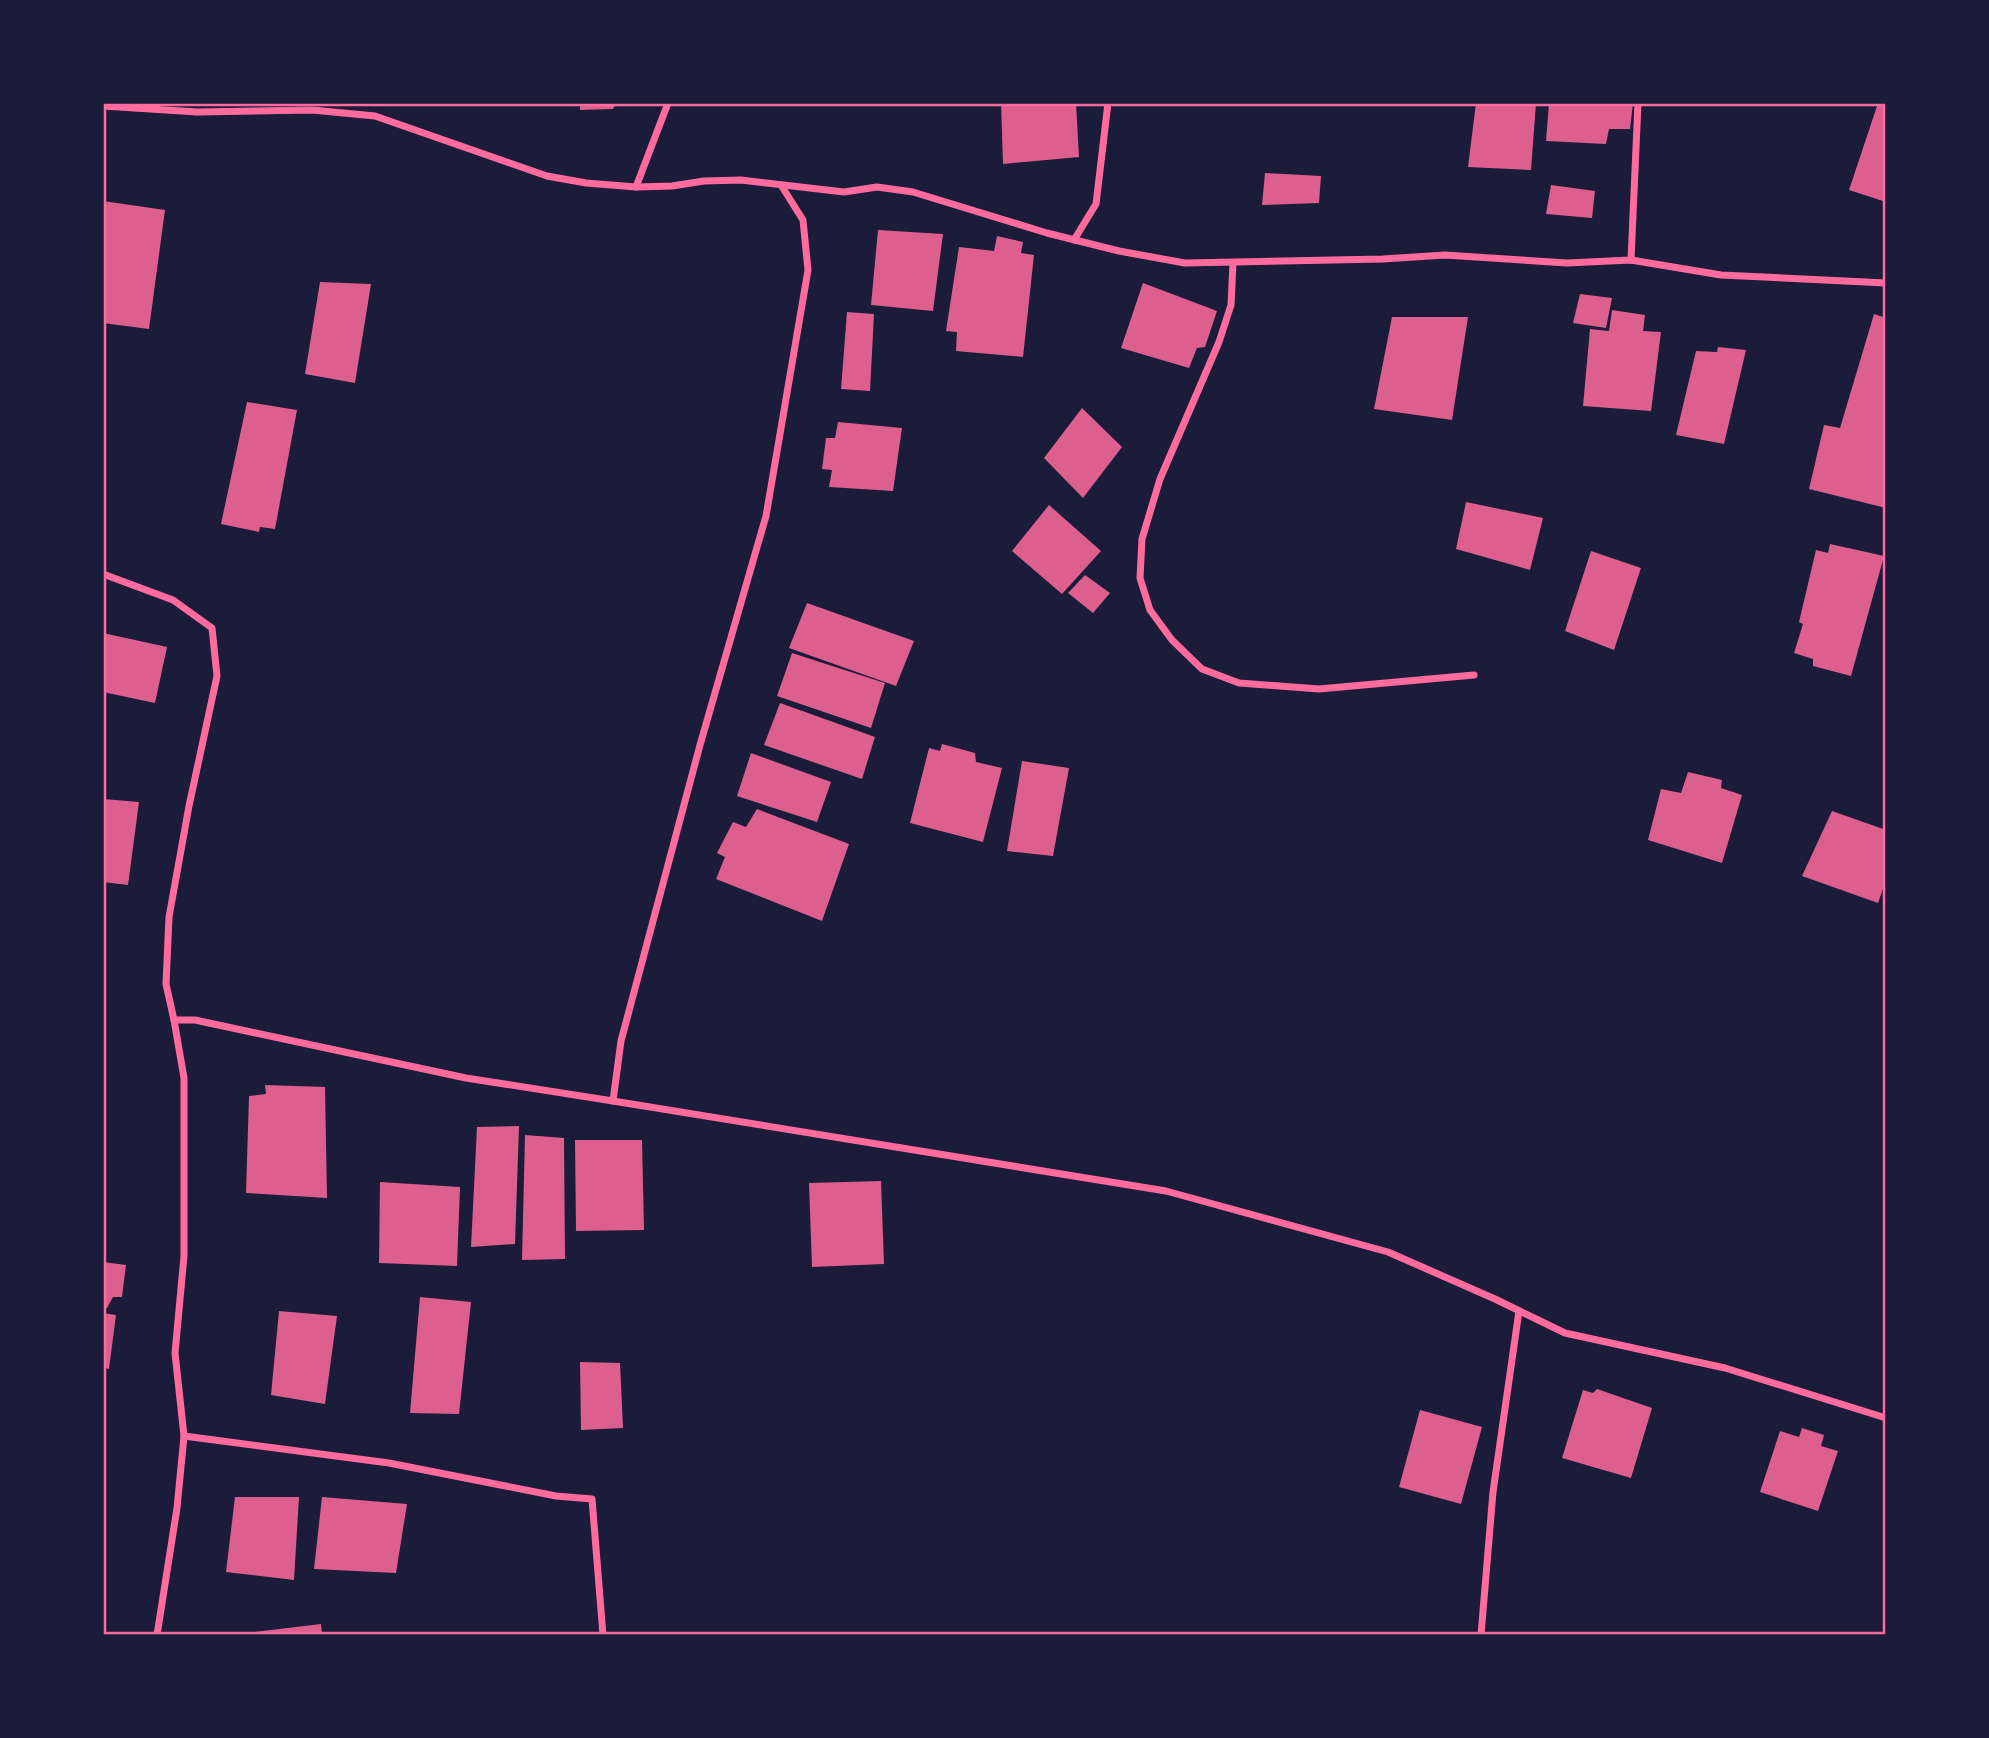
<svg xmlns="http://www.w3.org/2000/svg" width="1989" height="1738" font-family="Raleway,sans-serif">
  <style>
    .building { fill: #dd5f8e }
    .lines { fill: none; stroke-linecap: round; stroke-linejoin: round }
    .minor { stroke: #ff6b9d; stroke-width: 7 }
    .neatline { fill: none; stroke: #ff6b9d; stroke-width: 2.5 }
  </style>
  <rect width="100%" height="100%" fill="#1b1b3a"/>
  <g class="building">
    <path d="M580,103H616L613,109L580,110Z"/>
    <path d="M1001,103H1076L1079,157L1003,164Z"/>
    <path d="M1476,103H1536L1531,170L1468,167Z"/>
    <path d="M1549,103H1633L1630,129H1609L1606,144L1546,141Z"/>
    <path d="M1878,103H1886V202L1849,190Z"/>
    <path d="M1265,173L1321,176L1319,203L1262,205Z"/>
    <path d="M1551,185L1595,191L1592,218L1546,214Z"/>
    <path d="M103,201L165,210L149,329L103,323Z"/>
    <path d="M878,230L943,234L933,311L871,305Z"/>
    <path d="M997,236L1023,242L1021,253L1034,255L1023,357L956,351L957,332L946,331L959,247L994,251Z"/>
    <path d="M320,282L371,284L355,383L305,374Z"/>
    <path d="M1143,283L1217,311L1205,347L1197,348L1189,368L1121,348Z"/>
    <path d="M1580,294L1612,298L1606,328L1573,323Z"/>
    <path d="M1612,310L1645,315L1643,331L1661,332L1651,411L1583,406L1590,329L1609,331Z"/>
    <path d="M847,312L874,314L870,391L841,389Z"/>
    <path d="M1874,314L1886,318V508L1809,489L1824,425L1840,428Z"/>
    <path d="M1392,317H1468L1452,420L1374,409Z"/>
    <path d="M1718,347L1746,350L1724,444L1676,435L1696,351L1717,352Z"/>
    <path d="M247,402L297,410L275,529L260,527L259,532L221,524Z"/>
    <path d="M1082,408L1122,447L1083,498L1044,458Z"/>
    <path d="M838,422L902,428L893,491L829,487L832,470L822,469L826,438H835Z"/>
    <path d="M1466,502L1543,518L1530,570L1456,549Z"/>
    <path d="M1049,505L1101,551L1062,594L1012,551Z"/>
    <path d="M1830,544L1884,556L1851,676L1813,666V659L1794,653L1803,624L1799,622L1816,550L1828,553Z"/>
    <path d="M1591,551L1641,568L1614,650L1565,631Z"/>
    <path d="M1085,575L1110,593L1093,613L1068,593Z"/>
    <path d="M807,603L914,641L896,686L789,648Z"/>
    <path d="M103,633L167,647L155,703L103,692Z"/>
    <path d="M792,653L885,683L871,728L777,696Z"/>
    <path d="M780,703L875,737L862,779L764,745Z"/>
    <path d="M942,744L975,753L976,762L1002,768L983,842L910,823L929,748L940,751Z"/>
    <path d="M751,753L831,782L817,822L737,796Z"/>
    <path d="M1022,761L1069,768L1053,856L1007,851Z"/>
    <path d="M1688,772L1722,780L1721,788L1742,795L1722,863L1648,840L1661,789L1681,793Z"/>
    <path d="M103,799L139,802L128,885L103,882Z"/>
    <path d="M757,809L849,844L822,921L716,879L725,857L717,853L733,822L746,827Z"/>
    <path d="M1832,811L1886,830V880L1878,903L1802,876Z"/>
    <path d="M265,1085L325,1087L327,1198L246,1193L249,1096L266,1094Z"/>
    <path d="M519,1126L515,1244L471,1247L477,1127Z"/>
    <path d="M525,1135L564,1138L565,1259L522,1260Z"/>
    <path d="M575,1140H642L644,1230L576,1231Z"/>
    <path d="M881,1181L884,1264L812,1267L809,1183Z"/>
    <path d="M380,1182L460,1187L457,1266L379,1263Z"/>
    <path d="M103,1262L126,1265L122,1297H113L107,1308H103Z"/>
    <path d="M420,1297L471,1302L459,1414L410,1413Z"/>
    <path d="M279,1311L337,1316L325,1404L271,1395Z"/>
    <path d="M103,1313L116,1315L109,1369L103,1368Z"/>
    <path d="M580,1362L620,1363L623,1428L581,1430Z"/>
    <path d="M1597,1389L1652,1408L1631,1478L1562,1458L1583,1390L1593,1393Z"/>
    <path d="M1420,1410L1482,1427L1461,1504L1399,1487Z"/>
    <path d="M1802,1428L1824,1435L1821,1446L1838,1451L1818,1511L1760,1492L1780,1431L1799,1437Z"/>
    <path d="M235,1497H299L294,1580L226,1572Z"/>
    <path d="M322,1497L407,1504L396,1573L314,1569Z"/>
    <path d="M321,1624L322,1635H246V1633Z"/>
  </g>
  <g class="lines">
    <g class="minor">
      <path d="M103,106L197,112L312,110L375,116L547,176L586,183L636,187L672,186L704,181L741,180L844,192L877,187L913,192L1047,233L1119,251L1185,263L1383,259L1445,255L1567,263L1631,260L1721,275L1886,283"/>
      <path d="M781,185L803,220L808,270L766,516L700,745L621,1041L613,1101L1166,1191L1388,1252L1495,1299L1565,1333L1725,1368L1886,1418"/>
      <path d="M636,187L668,103"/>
      <path d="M1074,240L1096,204L1108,103"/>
      <path d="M1631,260L1638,103"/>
      <path d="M1233,263L1231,305L1219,342L1160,479L1142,539L1140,578L1150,610L1172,640L1202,669L1239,683L1319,689L1474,675"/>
      <path d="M103,574L173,600L212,628L217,676L189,806L169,917L166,984L174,1020"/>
      <path d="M184,1436L389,1463L556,1496L592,1499L603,1635"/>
      <path d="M157,1635L177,1508L184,1436L175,1353L184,1256V1078L174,1020H195L466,1078L613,1101"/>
      <path d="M1481,1635L1493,1492L1519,1311"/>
    </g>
  </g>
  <rect width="1989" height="1738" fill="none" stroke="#1b1b3a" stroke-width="210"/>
  <rect x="105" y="105" width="1779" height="1528" class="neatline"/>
</svg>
